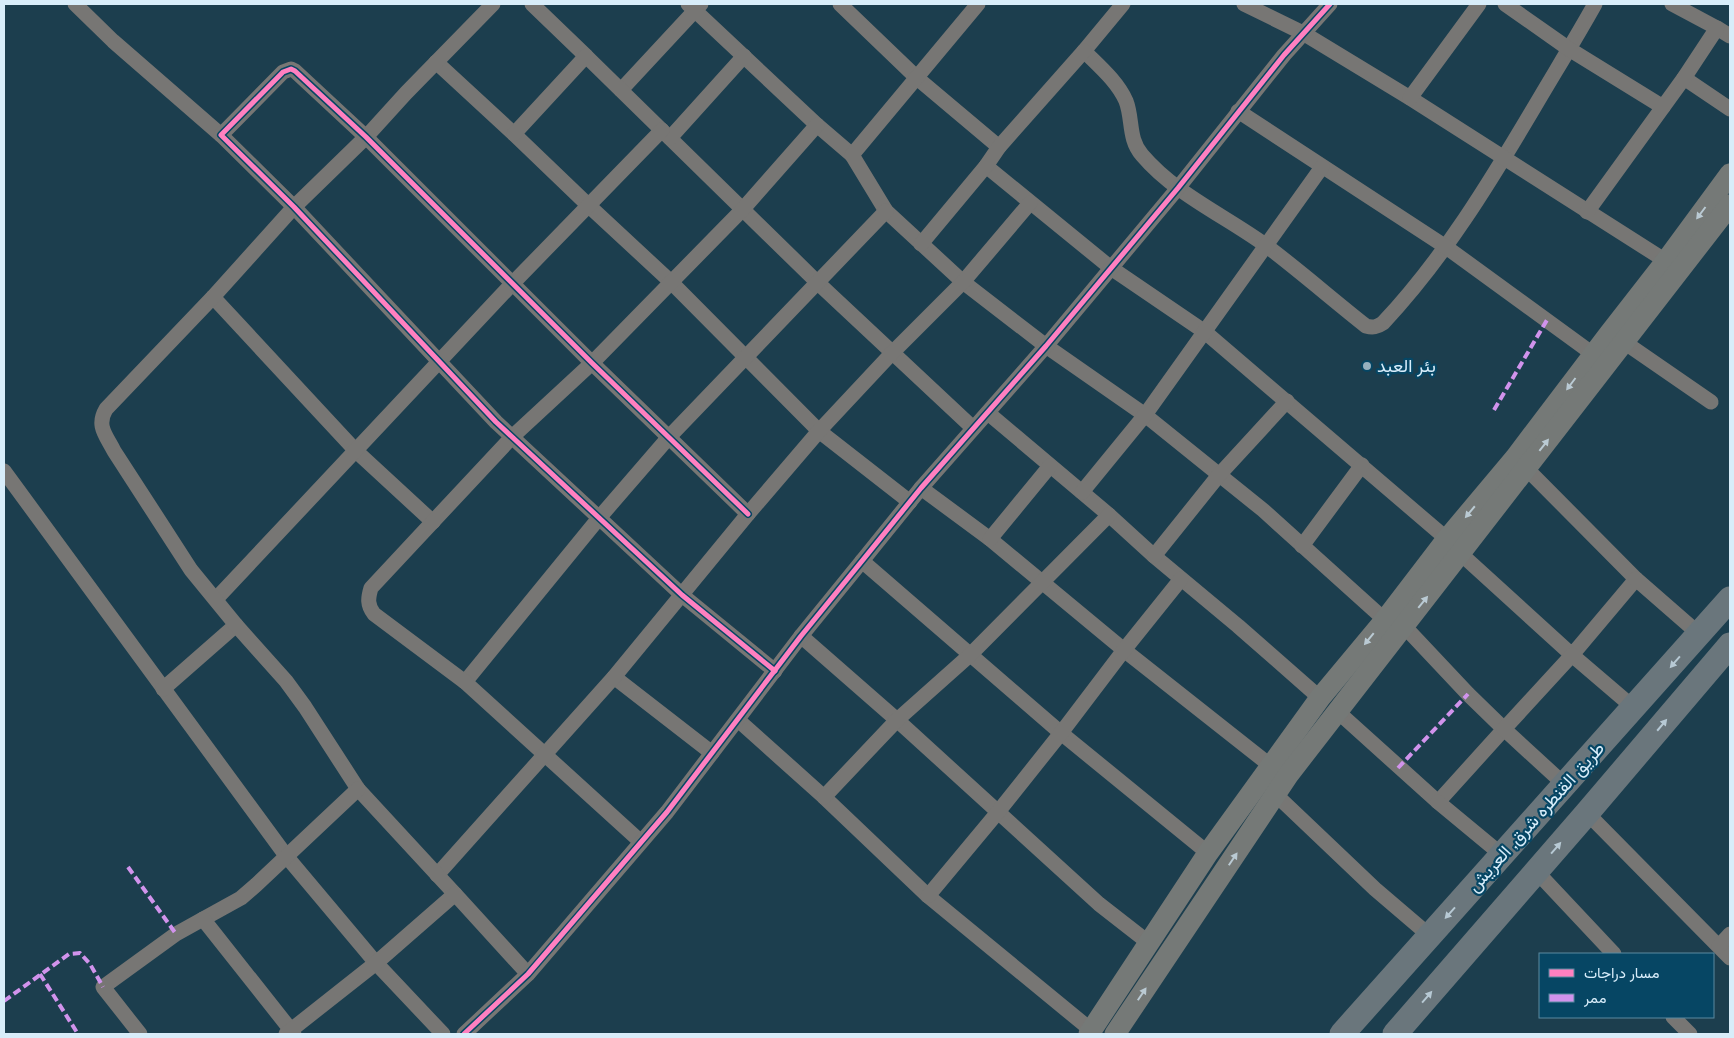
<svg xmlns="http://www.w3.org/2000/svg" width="1734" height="1038" font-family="'Nunito Sans',Vazirmatn,sans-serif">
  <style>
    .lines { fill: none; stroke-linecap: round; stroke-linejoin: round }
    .minor { stroke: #777674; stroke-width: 15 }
    .secondary { stroke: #757977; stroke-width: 21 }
    .trunk { stroke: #6a767c; stroke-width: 25 }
    .quiet { stroke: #d193ec; stroke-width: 4; stroke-dasharray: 8 4; stroke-linecap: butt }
    .cycleway-casing { stroke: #064664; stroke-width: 8 }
    .cycleway { stroke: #ff80c0; stroke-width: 5 }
    .oneway { fill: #bacad3 }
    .oneway2 { fill: #b7c9d4 }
    .poi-dot { fill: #96b0be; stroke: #064664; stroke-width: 2 }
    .labels { text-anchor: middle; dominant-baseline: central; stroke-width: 4.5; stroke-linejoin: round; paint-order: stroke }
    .poi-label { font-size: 18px; fill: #d8edfa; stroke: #064664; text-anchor: start }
    .street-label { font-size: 18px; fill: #d8edfa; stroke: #064664 }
  </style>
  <rect width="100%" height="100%" fill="#1c3e4e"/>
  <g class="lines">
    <g class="minor">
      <path d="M75,4L113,41L221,135"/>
      <path d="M532,4L586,56"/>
      <path d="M688,4L817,125L852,155"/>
      <path d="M840,4L917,78L999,147"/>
      <path d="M978,4L852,155L886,211L963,282L1046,346L1145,415L1263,510L1385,620"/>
      <path d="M1123,4L1084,51C1099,66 1117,81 1126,101C1133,119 1128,139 1142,155C1176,195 1226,216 1268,247C1301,272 1333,300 1366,326C1373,328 1377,327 1383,323C1444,258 1490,182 1535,106C1555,72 1576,38 1595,4"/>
      <path d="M1244,4L1303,33L1410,98L1666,261"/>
      <path d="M1505,4L1569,49L1663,107"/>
      <path d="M1717,28L1730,36"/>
      <path d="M436,62L514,134L588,205L671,282L819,431L910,502"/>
      <path d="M1684,78L1730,109"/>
      <path d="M621,90L701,4"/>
      <path d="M1410,98L1479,4"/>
      <path d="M1238,111L1446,247L1593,354"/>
      <path d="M514,134L586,56L818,283L973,428"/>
      <path d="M670,138L744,56"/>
      <path d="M986,166L1111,268L1205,332L1447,539"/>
      <path d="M1587,212L1684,78L1717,28L1672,4"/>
      <path d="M921,244L986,166L999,147L1084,51"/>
      <path d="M213,297L356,451L433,522"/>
      <path d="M1624,342L1711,402"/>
      <path d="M988,413L1109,515L1154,556L1238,626L1320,698"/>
      <path d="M4,471L287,857L376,963L443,1034"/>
      <path d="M921,488L990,539L1124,650L1271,766"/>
      <path d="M1082,492L1145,415L1322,167"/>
      <path d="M748,514L592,363L366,137L295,71L291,69L283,72L221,135L294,207L496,422L682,595L775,671"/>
      <path d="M990,539L1050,466"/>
      <path d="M1302,546L1362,465"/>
      <path d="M1461,554L1572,655L1636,579L1520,462"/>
      <path d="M1154,556L1219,475L1287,401"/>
      <path d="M862,561L1061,733L1208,853"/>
      <path d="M1636,579L1699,634"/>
      <path d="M216,599L512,284L662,130"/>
      <path d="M801,636L897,720L1099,904L1149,943"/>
      <path d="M614,677L712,753"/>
      <path d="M465,682L599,518L669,437L886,211"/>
      <path d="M163,689L236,625"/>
      <path d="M1337,711L1438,802L1504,729L1468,694L1404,626"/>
      <path d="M738,720L824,797L928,896L1091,1030"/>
      <path d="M1565,785L1504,729L1572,655L1634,708"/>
      <path d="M1275,794L1375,889L1430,936"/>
      <path d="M824,797L897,720L970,655L1109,515"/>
      <path d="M1438,802L1502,855"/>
      <path d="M1587,813L1730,958"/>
      <path d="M641,842L465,682L374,614C367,605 368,598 371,588L512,437L592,363L743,209L817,125"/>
      <path d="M1536,871L1614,954"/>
      <path d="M437,875L614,677L748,514L819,431L892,353L963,282L1030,203"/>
      <path d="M455,894L358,789L305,707L286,681L236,625L191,570L114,451C106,435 96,426 106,409L213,297L294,207L366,137L406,93L493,4"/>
      <path d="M928,896L998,812L1061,733L1124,650L1181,579"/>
      <path d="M203,919L241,898L256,885L358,789"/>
      <path d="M1719,946L1730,934"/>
      <path d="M1673,1017L1690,1034"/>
      <path d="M140,1034L103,987L176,934L203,919L294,1034"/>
      <path d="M286,1034L376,963L455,894L528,974"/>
      <path d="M464,1034L528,974L667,812L801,636L862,561L921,488L1046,346L1178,188L1284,55L1330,4"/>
    </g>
    <g class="secondary">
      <path d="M1089,1034L1208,853L1320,698L1385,620L1447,539L1515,458L1609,334L1666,261L1730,174"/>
      <path d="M1115,1034L1289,774L1730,205"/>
    </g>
    <g class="trunk">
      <path d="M1342,1034L1730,599"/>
      <path d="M1395,1034L1587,813L1730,645"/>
    </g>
    <g class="quiet">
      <path d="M1494,410L1547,320"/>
      <path d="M1398,768L1468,694"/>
      <path d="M128,867L176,934"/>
      <path d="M40,974L78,1034"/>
      <path d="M4,1001L69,954L80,953L90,964L103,987"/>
    </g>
    <g class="cycleway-casing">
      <g id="cycleway">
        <path d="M748,514L592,363L366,137L295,71L291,69L283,72L221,135L294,207L496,422L682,595L775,671"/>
        <path d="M464,1034L528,974L667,812L801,636L862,561L921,488L1046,346L1178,188L1284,55L1330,4"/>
      </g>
    </g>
    <use href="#cycleway" class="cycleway"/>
  </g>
  <defs><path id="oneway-solid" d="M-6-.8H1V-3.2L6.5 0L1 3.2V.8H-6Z" transform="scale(1.25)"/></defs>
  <g class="oneway">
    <use href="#oneway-solid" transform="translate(1701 213) rotate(127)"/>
    <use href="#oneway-solid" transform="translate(1571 384) rotate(127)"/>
    <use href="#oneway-solid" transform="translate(1544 445) rotate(-52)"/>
    <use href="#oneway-solid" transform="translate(1470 512) rotate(130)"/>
    <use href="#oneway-solid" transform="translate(1423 602) rotate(-51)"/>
    <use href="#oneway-solid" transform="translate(1369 639) rotate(129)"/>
    <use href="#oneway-solid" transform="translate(1233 859) rotate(-56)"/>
    <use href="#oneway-solid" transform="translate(1142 994) rotate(-56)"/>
  </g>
  <g class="oneway2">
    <use href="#oneway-solid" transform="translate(1675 662) rotate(131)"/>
    <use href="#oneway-solid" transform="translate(1662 725) rotate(-50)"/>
    <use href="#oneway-solid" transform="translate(1556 848) rotate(-49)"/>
    <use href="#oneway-solid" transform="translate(1450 913) rotate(132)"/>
    <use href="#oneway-solid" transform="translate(1427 997) rotate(-49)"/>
  </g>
  <circle class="poi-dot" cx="1367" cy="366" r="5"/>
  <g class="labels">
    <g class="poi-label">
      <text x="1377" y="366">بئر العبد</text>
    </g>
    <g class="street-label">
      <text transform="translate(1536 817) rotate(-48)">طريق القنطره شرق, العريش</text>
    </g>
  </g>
  <rect width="1734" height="1038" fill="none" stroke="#d8edfa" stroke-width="10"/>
  <rect x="1539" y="953" width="175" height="65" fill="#064664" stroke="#5a89a0"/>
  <rect x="1549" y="969" width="25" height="8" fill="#ff80c0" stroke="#5a89a0"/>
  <text x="1584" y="978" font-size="15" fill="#d8edfa">مسار دراجات</text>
  <rect x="1549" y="994" width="25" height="8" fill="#d193ec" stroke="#5a89a0"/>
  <text x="1584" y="1003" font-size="15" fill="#d8edfa">ممر</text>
</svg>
